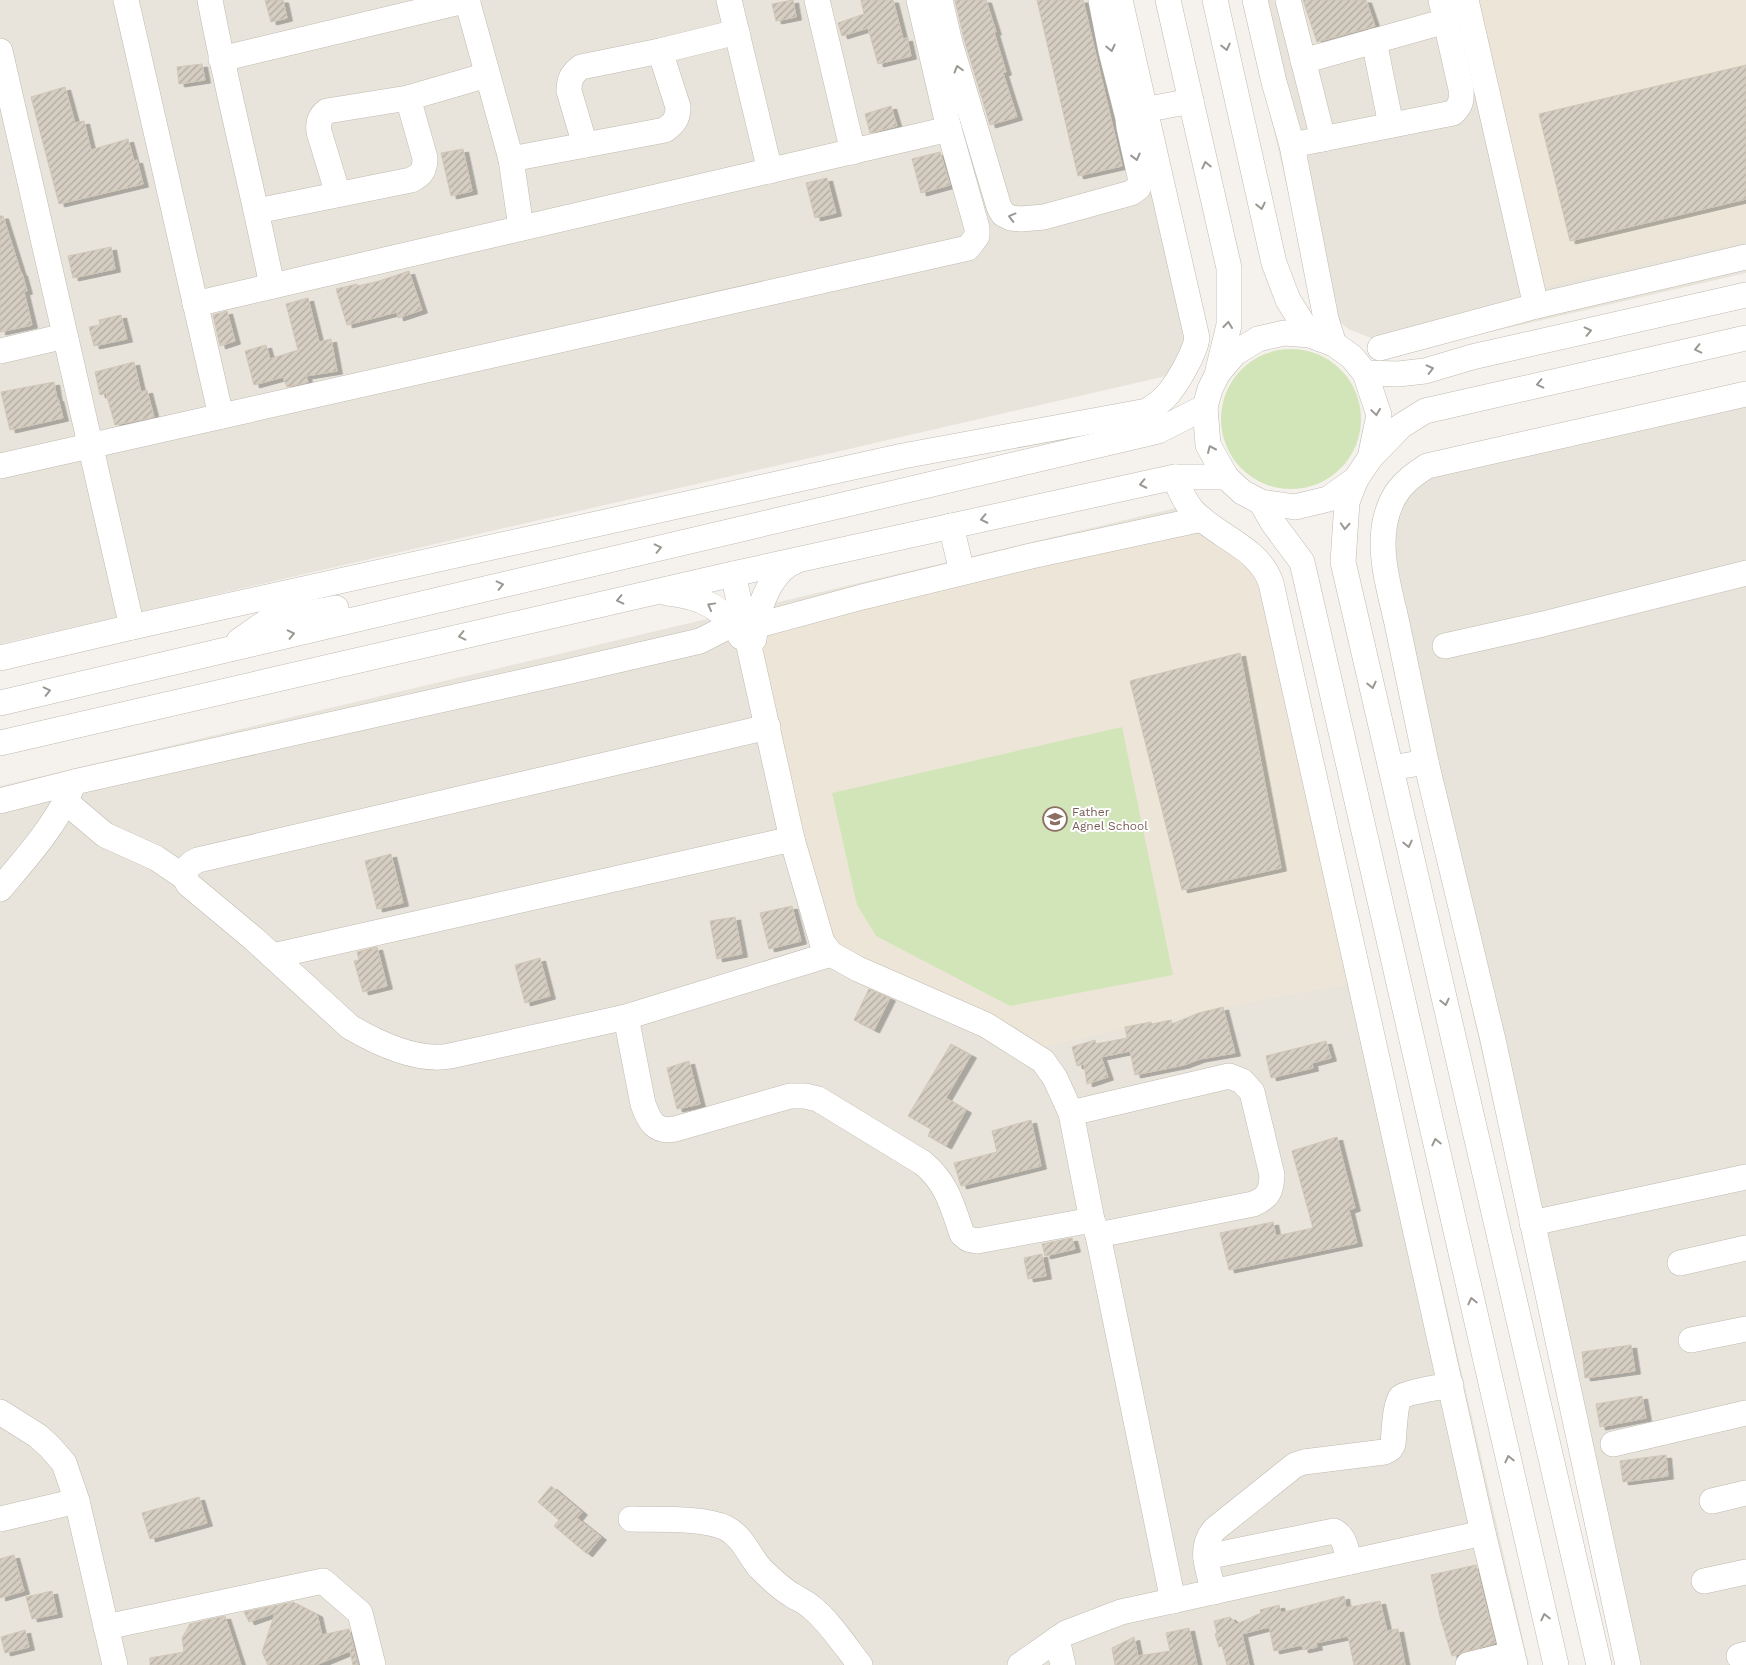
<svg xmlns="http://www.w3.org/2000/svg" width="1746" height="1665" font-family="'Work Sans',sans-serif">
  <style>
    .residential { fill: #e8e4db }
    .education { fill: #ede6d8 }
    .green { fill: #d2e5b9 }
    .building { fill: url(#building-hatch); stroke: #d0c6b6; filter: url(#shadow) }
    .lines { fill: none; stroke-linecap: round; stroke-linejoin: round }
    .minor-casing { stroke: #c0bab0; stroke-width: 26 }
    .minor { stroke: #fff; stroke-width: 25 }
    .oneway { stroke: #9b9893 }
    .labels { text-anchor: middle; dominant-baseline: central; stroke-width: 4; stroke-linejoin: round; paint-order: stroke }
    .education-label { font-size: 12px; fill: #785e54; stroke: #fff; text-anchor: start }
  </style>
  <defs>
    <pattern id="building-hatch" width="6" height="6" patternUnits="userSpaceOnUse" patternTransform="scale(1.25)"><rect width="6" height="6" fill="#d6cec3"/><path d="M-1 1l2-2M0 6l6-6M5 7l2-2" fill="none" stroke="#b0a99f"/></pattern>
    <filter id="shadow"><feDropShadow dx="5.5" dy="3" stdDeviation="0" flood-color="#0004"/></filter>
  </defs>
  <rect width="100%" height="100%" fill="#f5f2ed"/>
  <g class="residential">
    <path d="M0,0H1110L1197,369L0,644Z"/>
    <path d="M1243,0H1746V273L1416,349L1394,347L1348,329L1313,297Z"/>
    <path d="M1746,391V1665H1621L1374,578L1375,530L1389,486Z"/>
    <path d="M1193,504L1276,565L1529,1665H0V786Z"/>
  </g>
  <g class="education">
    <path d="M1478,0H1746V241L1545,287Z"/>
    <path d="M1208,533L1253,570L1270,606L1353,983L1235,1005L1033,1049L837,951L826,931L762,664L763,639L775,629L1132,544Z"/>
  </g>
  <g class="green">
    <circle cx="1291" cy="419" r="70"/>
    <path d="M1122,727L1173,975L1010,1006L876,936L857,905L832,793Z"/>
  </g>
  <g class="building">
    <path d="M265,0H283L287,18L271,22Z"/>
    <path d="M793,0L796,17L776,21L772,4Z"/>
    <path d="M861,0H893L903,39L907,38L911,56L878,64L868,28L842,36L838,23L864,14Z"/>
    <path d="M955,0H986L996,32H994L1006,72L1003,73L1017,117L990,125L964,39Z"/>
    <path d="M1037,0H1083L1122,166L1078,176Z"/>
    <path d="M1303,0H1366L1375,26L1317,42Z"/>
    <path d="M202,64L205,80L179,84L177,67Z"/>
    <path d="M1746,65V199L1570,241L1539,114Z"/>
    <path d="M65,87L75,123L84,121L91,150L128,139L134,161L137,160L143,184L59,204L31,97Z"/>
    <path d="M891,106L897,126L870,133L865,114Z"/>
    <path d="M463,149L472,191L451,196L441,153Z"/>
    <path d="M940,152L950,185L921,193L912,159Z"/>
    <path d="M827,178L836,213L815,218L806,183Z"/>
    <path d="M0,216H3L21,273H22L27,291L24,292L32,325L0,332Z"/>
    <path d="M111,247L115,269L73,278L68,256Z"/>
    <path d="M409,271L422,310L398,318L397,312L347,325L336,289L357,284L358,286L379,281Z"/>
    <path d="M308,298L319,342L331,339L337,371L306,376L308,382L287,387L283,377L254,385L245,351L266,345L270,359L298,350L286,304Z"/>
    <path d="M227,311L235,341L220,346L213,315Z"/>
    <path d="M121,315L127,339L94,346L89,327L100,325L99,320Z"/>
    <path d="M134,362L141,392L147,390L154,417L115,425L106,393L100,395L95,372Z"/>
    <path d="M54,382L57,399L58,398L63,418L10,430L1,392Z"/>
    <path d="M1240,653L1281,868L1182,890L1130,681Z"/>
    <path d="M391,854L403,903L377,909L365,861Z"/>
    <path d="M792,906L801,941L769,949L760,913Z"/>
    <path d="M735,917L742,954L717,959L710,921Z"/>
    <path d="M377,947L387,986L363,992L354,961L359,960L357,952Z"/>
    <path d="M540,958L550,996L525,1003L515,965Z"/>
    <path d="M869,989L890,998L874,1030L854,1020Z"/>
    <path d="M1223,1007L1235,1053L1200,1059L1184,1065L1135,1075L1130,1051L1101,1057L1108,1077L1087,1084L1084,1064L1077,1066L1072,1047L1095,1040L1096,1044L1127,1038L1125,1027L1151,1022L1152,1024L1171,1020L1172,1024L1199,1013Z"/>
    <path d="M1326,1041L1331,1058L1312,1063L1313,1068L1271,1078L1266,1056Z"/>
    <path d="M951,1044L971,1055L946,1098L966,1110L946,1146L928,1136L931,1129L908,1116Z"/>
    <path d="M689,1061L700,1104L677,1109L667,1068Z"/>
    <path d="M1031,1120L1041,1166L961,1186L954,1163L997,1152L992,1131Z"/>
    <path d="M1337,1137L1355,1208L1349,1210L1357,1243L1229,1270L1220,1233L1273,1222L1276,1236L1313,1228L1292,1151Z"/>
    <path d="M1072,1238L1075,1249L1045,1256L1042,1244Z"/>
    <path d="M1042,1254L1046,1276L1028,1279L1024,1258Z"/>
    <path d="M1631,1345L1635,1371L1585,1378L1582,1352Z"/>
    <path d="M1642,1396L1646,1418L1600,1427L1596,1404Z"/>
    <path d="M1666,1455L1668,1476L1623,1482L1620,1461Z"/>
    <path d="M551,1486L582,1512L577,1518L601,1537L587,1554L554,1526L559,1520L538,1502Z"/>
    <path d="M199,1497L207,1523L150,1539L142,1513Z"/>
    <path d="M14,1555L24,1591L0,1598V1559Z"/>
    <path d="M1476,1565L1495,1643L1452,1656L1440,1617L1431,1575Z"/>
    <path d="M52,1591L57,1614L32,1619L26,1597Z"/>
    <path d="M1344,1596L1346,1608L1380,1601L1387,1631L1398,1629L1405,1665H1354L1348,1636L1316,1643L1317,1647L1303,1650L1302,1645L1274,1651L1269,1627L1242,1634L1249,1665H1227L1222,1646L1219,1647L1215,1634L1217,1633L1214,1621L1230,1617L1237,1624L1261,1613L1260,1610L1279,1605L1281,1613Z"/>
    <path d="M293,1602L317,1614L322,1635L349,1629L358,1665H353L350,1651L316,1665H268L262,1652L275,1613L249,1622L244,1612Z"/>
    <path d="M225,1616L241,1665H150V1658L184,1652L182,1638L190,1624Z"/>
    <path d="M1189,1628L1197,1665H1115L1112,1648L1134,1637L1138,1656L1170,1651L1166,1633Z"/>
    <path d="M25,1630L29,1647L5,1653L1,1637Z"/>
  </g>
  <g class="lines">
    <g class="minor-casing">
      <g id="minor">
        <path d="M126,0L221,416"/>
        <path d="M210,0C228,96 253,190 272,286"/>
        <path d="M467,0L511,159L521,228"/>
        <path d="M729,0L770,171"/>
        <path d="M817,0L853,152"/>
        <path d="M940,0L950,43L999,207L1003,214L1011,218L1021,219L1044,217L1131,193L1138,188L1141,181L1129,127L1128,118L1111,51L1101,0"/>
        <path d="M1168,0L1229,268V325L1218,370"/>
        <path d="M1215,0L1274,263L1288,300L1310,335"/>
        <path d="M1255,0L1274,82L1292,145L1326,319L1334,344L1352,357L1365,373L1379,415L1370,458L1356,479L1328,499L1295,507L1261,502L1242,492L1226,477L1208,445L1205,407L1210,389L1218,373L1235,353L1258,339L1284,333L1310,335L1334,344"/>
        <path d="M1288,0L1323,139"/>
        <path d="M1466,0L1536,306"/>
        <path d="M1374,41L1391,125"/>
        <path d="M0,51L132,627"/>
        <path d="M221,59L468,0"/>
        <path d="M1303,61L1446,21"/>
        <path d="M1144,110L1191,101"/>
        <path d="M585,145L569,91C569,79 572,74 581,67L660,51L737,32"/>
        <path d="M1292,145L1453,113C1461,105 1462,100 1461,89L1441,0"/>
        <path d="M511,159L665,130C674,123 678,119 678,107L660,51"/>
        <path d="M338,194L319,132C318,123 319,117 327,111L408,98L487,75"/>
        <path d="M257,211L411,180C422,175 425,169 425,158L408,98"/>
        <path d="M195,304L949,129"/>
        <path d="M1380,348L1536,306L1746,257"/>
        <path d="M0,351L65,336"/>
        <path d="M1365,373L1398,374L1425,371L1472,357L1746,295"/>
        <path d="M1370,458L1401,426L1425,411L1746,338"/>
        <path d="M0,466L968,248L977,236V228L949,129L919,0"/>
        <path d="M1175,477C1179,489 1184,501 1193,511C1217,537 1259,547 1271,583L1483,1533L1515,1665"/>
        <path d="M1356,479L1347,502L1343,562L1599,1665"/>
        <path d="M1261,502L1273,523L1302,562L1556,1665"/>
        <path d="M951,526L962,572"/>
        <path d="M733,574L792,839L822,942L831,954L858,969L986,1025L1043,1061L1055,1078L1071,1113L1092,1220L1098,1235L1173,1601"/>
        <path d="M667,593C700,596 725,608 741,637"/>
        <path d="M755,626L862,597L1031,556L1202,519"/>
        <path d="M754,639C756,613 769,571 796,561"/>
        <path d="M239,641L269,620L336,608"/>
        <path d="M1445,646L1543,624L1746,573"/>
        <path d="M0,658L132,627L903,456L1147,411C1155,406 1162,401 1168,394C1178,382 1195,353 1197,338L1120,0"/>
        <path d="M0,703L1158,431L1205,407"/>
        <path d="M768,727L198,860C187,865 182,872 188,884L254,939L350,1027C379,1044 417,1062 450,1056L626,1017L831,954"/>
        <path d="M0,743L733,574L1175,477H1226"/>
        <path d="M1426,762C1417,717 1407,673 1398,628C1391,594 1378,557 1385,522C1391,494 1403,481 1427,466L1746,394"/>
        <path d="M1391,768L1426,762L1493,1040L1628,1665"/>
        <path d="M0,801L74,782L575,670L700,641L733,624"/>
        <path d="M66,802L105,835L156,858L184,877"/>
        <path d="M0,889C27,857 56,825 72,787"/>
        <path d="M273,956L792,839"/>
        <path d="M626,1017L643,1104C649,1121 655,1133 675,1129L790,1096H805L818,1099L923,1163C947,1183 952,1205 962,1234L968,1239L977,1241L1092,1220"/>
        <path d="M1071,1113L1229,1076L1242,1081L1252,1092L1272,1175C1271,1192 1269,1197 1253,1204L1098,1235"/>
        <path d="M1532,1223L1746,1177"/>
        <path d="M1680,1263L1746,1248"/>
        <path d="M1691,1340L1746,1329"/>
        <path d="M0,1412L38,1436L50,1447L64,1463L77,1501L115,1665"/>
        <path d="M1613,1444L1746,1413"/>
        <path d="M1712,1501L1746,1493"/>
        <path d="M0,1519L77,1501"/>
        <path d="M631,1519C657,1520 703,1517 726,1528C743,1537 748,1554 760,1568C770,1578 780,1588 792,1595C798,1599 806,1602 811,1607C828,1620 846,1647 860,1665"/>
        <path d="M1206,1557L1334,1531C1346,1538 1346,1549 1349,1562"/>
        <path d="M1704,1581L1746,1572"/>
        <path d="M1214,1592C1208,1569 1198,1548 1215,1529L1295,1465L1304,1462L1384,1452L1390,1449L1393,1444C1394,1434 1395,1403 1401,1397C1407,1392 1442,1387 1451,1385"/>
        <path d="M106,1627L323,1581L360,1613L373,1665"/>
        <path d="M1057,1639L1063,1665"/>
        <path d="M1739,1656L1746,1654"/>
        <path d="M1020,1665L1066,1633L1121,1612L1483,1533"/>
        <path d="M1468,1665L1512,1654"/>
      </g>
    </g>
    <use href="#minor" class="minor"/>
  </g>
  <defs><path id="oneway-chevron" d="M-2-3.5L2.5 0L-2 3.5" fill="none" stroke-width="1.6" stroke-linecap="round" stroke-linejoin="round" transform="scale(1.25)"/></defs>
  <g class="oneway">
    <use href="#oneway-chevron" transform="translate(1226 47) rotate(77)"/>
    <use href="#oneway-chevron" transform="translate(1111 48) rotate(77)"/>
    <use href="#oneway-chevron" transform="translate(958 69) rotate(-106)"/>
    <use href="#oneway-chevron" transform="translate(1136 157) rotate(76)"/>
    <use href="#oneway-chevron" transform="translate(1206 165) rotate(-103)"/>
    <use href="#oneway-chevron" transform="translate(1261 206) rotate(78)"/>
    <use href="#oneway-chevron" transform="translate(1012 217) rotate(-165)"/>
    <use href="#oneway-chevron" transform="translate(1228 325) rotate(-83)"/>
    <use href="#oneway-chevron" transform="translate(1588 331) rotate(-13)"/>
    <use href="#oneway-chevron" transform="translate(1698 349) rotate(167)"/>
    <use href="#oneway-chevron" transform="translate(1430 369) rotate(-14)"/>
    <use href="#oneway-chevron" transform="translate(1540 384) rotate(167)"/>
    <use href="#oneway-chevron" transform="translate(1376 412) rotate(82)"/>
    <use href="#oneway-chevron" transform="translate(1211 449) rotate(-114)"/>
    <use href="#oneway-chevron" transform="translate(1143 484) rotate(168)"/>
    <use href="#oneway-chevron" transform="translate(984 519) rotate(168)"/>
    <use href="#oneway-chevron" transform="translate(1345 526) rotate(93)"/>
    <use href="#oneway-chevron" transform="translate(658 548) rotate(-13)"/>
    <use href="#oneway-chevron" transform="translate(500 585) rotate(-13)"/>
    <use href="#oneway-chevron" transform="translate(620 600) rotate(167)"/>
    <use href="#oneway-chevron" transform="translate(711 606) rotate(-151)"/>
    <use href="#oneway-chevron" transform="translate(291 634) rotate(-13)"/>
    <use href="#oneway-chevron" transform="translate(462 636) rotate(167)"/>
    <use href="#oneway-chevron" transform="translate(1372 685) rotate(77)"/>
    <use href="#oneway-chevron" transform="translate(47 691) rotate(-13)"/>
    <use href="#oneway-chevron" transform="translate(1408 844) rotate(77)"/>
    <use href="#oneway-chevron" transform="translate(1445 1002) rotate(77)"/>
    <use href="#oneway-chevron" transform="translate(1436 1142) rotate(-103)"/>
    <use href="#oneway-chevron" transform="translate(1472 1301) rotate(-103)"/>
    <use href="#oneway-chevron" transform="translate(1509 1459) rotate(-103)"/>
    <use href="#oneway-chevron" transform="translate(1545 1617) rotate(-103)"/>
  </g>
  <defs>
    <g id="school-ring" transform="scale(1.25)"><circle r="9.5" fill="#fff" stroke="#8d6e63" stroke-width="1.5"/><path d="M0-5L7-2L0 1L-7-2ZM-4 1L0 2.5L4 1V4Q0 6-4 4Z" fill="#8d6e63"/></g>
  </defs>
  <g fill-rule="evenodd">
    <use href="#school-ring" x="1055" y="819"/>
  </g>
  <g class="labels">
    <g class="education-label">
      <text x="1072" y="812">Father<tspan x="1072" dy="14">Agnel School</tspan></text>
    </g>
  </g>
</svg>
